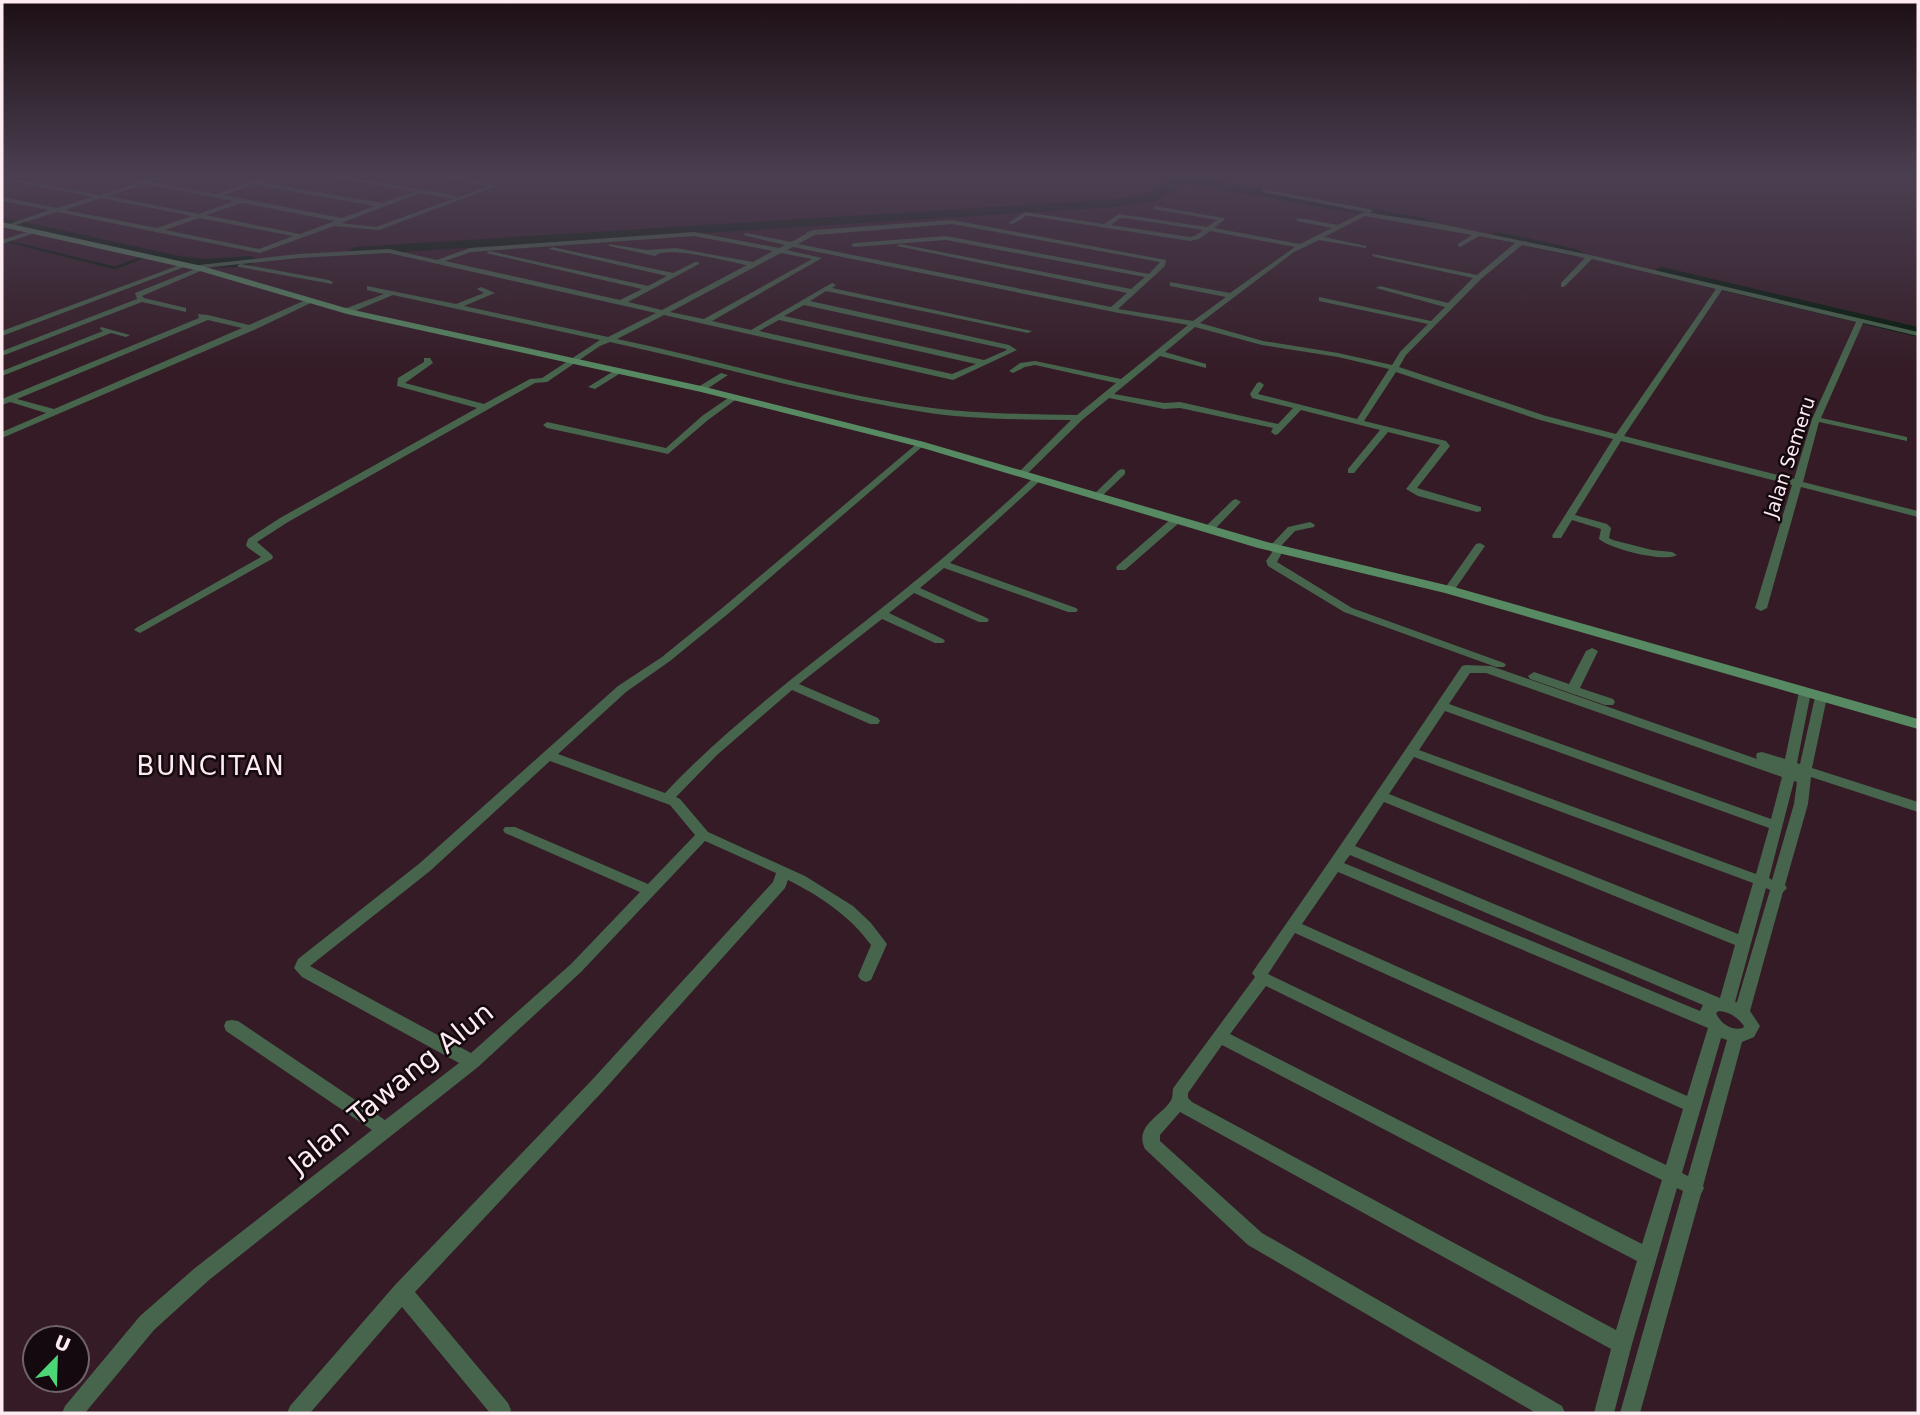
<svg xmlns="http://www.w3.org/2000/svg" width="1920" height="1415" font-family="'DejaVu Sans',sans-serif">
  <style>
    .lines { fill: none; stroke-linecap: round; stroke-linejoin: round }
    .stream { stroke: #011907; stroke-width: 2.5 }
    .river { fill: #011907; fill-rule: evenodd }
    .street { fill: #46654c; fill-rule: evenodd }
    .secondary { fill: #578a62; fill-rule: evenodd }
    .labels { text-anchor: middle; dominant-baseline: central; stroke-width: 5; stroke-linejoin: round; paint-order: stroke }
    .far-street-label { font-size: 19px; fill: #fdebf1; stroke: #14090e }
    .quarter-label { font-size: 26px; letter-spacing: 2px; fill: #fdebf1; stroke: #14090e }
    .near-street-label { font-size: 28px; fill: #fdebf1; stroke: #14090e }
  </style>
  <rect width="100%" height="100%" fill="#341b25"/>
  <g class="lines">
    <path class="stream" d="M2,240L115,268L146,256"/>
    <g class="river">
      <path d="M1181,175L1426,218L1433,222L1426,226L1184,183L1156,201L1115,207L355,255L348,251L355,247L1115,199L1147,194Z"/>
      <path d="M2,217L179,256L206,259L251,256L258,260C244,272 198,267 179,264L2,225Z"/>
      <path d="M1498,232L1577,249L1584,253L1577,257L1493,239V233Z"/>
      <path d="M1662,267L1918,327V337L1657,275L1654,272L1657,269Z"/>
    </g>
    <g class="street">
      <path d="M102,175C116,175 129,180 142,180C152,180 161,175 171,175L152,182L216,194L269,175H279L261,182L382,203L413,192L321,175H337L454,195L457,198L487,186L434,175H449L497,186L379,230L334,226L260,253L57,212L9,227L4,226L49,210L2,201V197L57,208L93,197L11,181L9,178L100,195L137,183ZM145,184L234,201L199,214L108,196ZM254,185L375,206L342,218L223,195ZM420,193L453,199L376,227L341,223ZM101,198L192,216L157,228L65,210ZM242,203L335,221L300,234L206,215ZM199,218L293,236L259,249L165,230Z"/>
      <path d="M1264,189L1370,209L1373,211L1370,213L1262,192Z"/>
      <path d="M1155,206L1224,218V220L1214,228L1300,244L1332,228L1297,221L1296,220L1299,218L1338,225L1364,212L1436,223L1590,255L1918,332V336L1863,323L1821,418L1907,437V441L1819,422L1803,482L1918,511V517L1801,487L1767,608L1761,611L1755,608L1792,485L1621,441L1575,515L1607,524L1611,528L1609,538L1613,540L1652,550L1672,552L1677,555C1666,563 1610,549 1599,539L1601,529L1572,520L1561,538H1553L1552,536L1613,439L1540,420L1396,372L1364,421L1446,441L1450,446L1417,488L1481,507V511L1477,512L1418,496L1406,489L1440,445L1388,432L1354,473H1348V469L1380,430L1301,410L1278,434L1275,435L1271,432L1273,428L1180,408L1164,409L1109,398L1082,420L1025,476H1019V472L1071,420C1020,419 968,420 917,411C813,394 712,364 610,342L600,346L547,382L535,383L288,522L257,542L272,555L273,557L272,559L140,633L134,630L136,628L261,557L247,547L246,545L248,539L280,518L477,408L397,386L398,378L424,362V358H430L433,363L405,383L484,404L530,379L542,378L600,340L393,295L350,313H344V309L384,294L367,290V286L456,304L484,293L477,289L481,287L495,293L464,306L608,337L656,313L389,253L298,258L241,264L329,280L333,282L332,284L239,267L237,266L240,264L204,268L203,270L142,296L144,298L186,308V312L142,302L2,356V351L137,299L135,293L195,269L190,268V266L298,254L389,249L437,260L470,248L694,232L779,248L785,245L743,235L746,233L791,242L806,234L807,232L815,230L952,220L1166,260L1165,266L1118,309L1193,321L1226,297L1170,286V282L1230,293L1295,247L1210,231L1199,239L1190,241L1030,216H1026L1013,224L1008,223L1025,212L1104,224L1119,214L1207,227L1217,220L1153,209ZM1365,216L1472,235L1458,244V246L1460,247L1479,236L1515,243L1477,275L1373,254L1372,255L1375,257L1473,278L1448,303L1380,286L1376,288L1445,307L1431,321L1319,297V301L1428,324L1400,352L1392,365L1338,353L1263,341L1200,323L1294,252L1319,240L1366,248V246L1324,237ZM1120,218L1131,219L1203,230L1195,236L1190,237L1111,225ZM952,224L1160,262L1149,274L946,236L854,243L851,245L854,247L946,240L1145,277L1131,289L900,244L897,246L1127,293L1111,307L798,244L815,235ZM694,236L773,251L753,262L676,248L646,250L609,244V246L655,256C668,245 728,262 747,265L662,310L628,302L699,264V262H695L673,273L552,247L549,249L667,276L648,286L489,251L486,253L642,289L620,300L445,261L471,252ZM1522,245L1585,258L1561,283V287H1564L1592,259L1716,289L1616,434L1546,416L1399,367L1406,355L1481,279ZM793,247L1119,313L1188,325L1121,379L1035,361L1020,363L1009,371L1013,373L1025,367L1035,365L1116,383L1077,415C1024,414 970,414 918,406C817,391 718,360 617,339L664,315L953,380L1017,350L1009,345L810,301L826,291L1028,333L1032,331L832,288L836,285L832,283L751,330L712,321L822,258L787,250ZM781,253L812,259L704,319L670,312ZM1722,290L1856,322L1812,419L1794,479L1624,436ZM804,305L1006,349L1007,350L984,360L784,316ZM779,320L976,364L952,374L759,331ZM1195,327L1262,345L1338,357L1389,369L1357,419L1258,394L1264,385L1260,382L1257,383L1250,394L1252,398L1293,408L1278,424L1180,402L1164,403L1114,394L1160,356L1206,368V364L1165,352Z"/>
      <path d="M33,230L36,232L35,233L2,244V240Z"/>
      <path d="M185,263L189,265L187,266L2,336V331Z"/>
      <path d="M308,299L315,301L254,330L2,438V432L46,413L10,402L2,405V399L199,318L198,314L208,315L249,325ZM208,320L242,328L54,409L17,399Z"/>
      <path d="M101,327L130,335L126,337L111,333L2,376V371L103,331L100,329Z"/>
      <path d="M617,369L624,371L595,389L588,387Z"/>
      <path d="M721,373L728,375L704,391H698V387Z"/>
      <path d="M731,396L738,398L708,420L668,454L547,428L543,425L547,422L666,448L702,416Z"/>
      <path d="M920,441L923,442V446L729,613L670,661L626,692L558,754L665,793C729,725 805,669 878,611C932,568 983,525 1034,477L1037,476L1042,479L950,563L1076,608L1078,610L1076,612H1068L944,568L920,588L987,618L989,620L987,622H979L914,593L889,613L943,639L945,641L943,643H935L882,619L799,684L878,718L880,721L878,724H870L792,690L717,755L676,797L680,799L708,832L805,876L853,906L871,923L887,944L871,980L866,982L861,980L858,976L871,945C850,916 820,896 788,880L785,888L603,1091L415,1292L508,1403L511,1410L510,1413H490L402,1307L310,1413H287L290,1406L395,1285L591,1081L773,882L776,873L705,841L581,972L478,1067L209,1280L154,1330L85,1413H62L65,1406L140,1316L195,1268L372,1130L226,1031L224,1026L226,1021L232,1020L238,1021L385,1120L459,1063L302,977L294,968L298,959L420,863L618,686L662,657L721,609ZM550,761L670,805L695,835L648,884L515,827H505L503,830L505,833L640,892L571,964L471,1053L310,966L430,871Z"/>
      <path d="M1122,469L1125,470V474L1099,499H1093V495L1119,470Z"/>
      <path d="M1236,499L1241,502L1239,504L1213,531H1205V527L1233,500Z"/>
      <path d="M1176,517L1180,518V522L1125,570H1117L1116,568L1117,566L1172,518Z"/>
      <path d="M1310,522L1315,525L1314,527L1295,531L1281,546L1284,549L1277,562L1352,608L1504,663L1506,665L1504,667H1496L1344,612L1268,566L1266,561L1273,551L1269,548L1270,546L1288,527Z"/>
      <path d="M1480,543L1485,546L1453,592H1445L1444,590L1445,588L1476,544Z"/>
      <path d="M1592,648L1598,651L1580,688L1613,699L1615,702L1613,705H1605L1530,679L1528,676L1534,672L1569,684L1586,651Z"/>
      <path d="M1466,665L1491,666L1757,759L1756,756L1757,753L1762,752L1785,759L1799,692L1801,689H1809L1811,692L1797,763L1800,764L1815,697L1821,693L1825,694L1827,697L1812,768L1918,802V812L1811,777L1808,804L1785,885L1787,888L1783,892L1750,1011L1760,1026L1754,1037L1742,1042L1703,1186L1704,1188L1701,1194L1640,1413H1620L1683,1191L1677,1188L1632,1344L1614,1413H1594L1611,1349L1180,1112L1160,1135V1141L1262,1233L1562,1406L1565,1413H1536L1248,1245L1145,1149C1133,1124 1165,1115 1172,1098C1173,1094 1172,1090 1174,1087L1255,977L1252,973L1258,964C1328,865 1395,765 1462,666ZM1470,673H1486L1782,777L1771,819L1449,704ZM1445,711L1769,828L1756,874L1419,750ZM1414,757L1753,883L1738,934L1389,794ZM1794,781L1797,782L1794,804L1772,880L1769,878ZM1384,802L1735,945L1720,998L1355,846ZM1350,855L1703,1005L1700,1011L1344,863ZM1338,872L1708,1028L1687,1096L1302,924ZM1766,888L1770,890L1737,1002H1735ZM1295,933L1683,1109L1666,1165L1268,974ZM1266,986L1662,1180L1642,1244L1230,1034ZM1719,1011C1730,1012 1737,1017 1744,1026L1743,1028C1731,1031 1720,1023 1716,1013ZM1721,1038L1727,1040L1688,1176L1682,1173ZM1222,1045L1637,1261L1616,1330L1192,1102L1188,1098V1093Z"/>
    </g>
    <path class="secondary" d="M2,222L202,266L349,309L701,386L924,442L1267,542L1454,587L1918,719V729L1445,593L1258,548L916,446L701,392L347,314L200,271L2,227Z"/>
  </g>
  <linearGradient id="sky" x2="0" y2="1"><stop stop-color="#1d0f14"/><stop offset="0.47" stop-color="#4a3f51"/><stop offset="1" stop-color="#4a3f51" stop-opacity="0"/></linearGradient>
  <rect width="1920" height="374" fill="url(#sky)"/>
  <g class="labels">
    <g class="far-street-label">
      <text transform="translate(1789 457) rotate(-72)">Jalan Semeru</text>
    </g>
    <g class="quarter-label">
      <text x="211" y="766">BUNCITAN</text>
    </g>
    <g class="near-street-label">
      <text transform="translate(391 1088) rotate(-39)">Jalan Tawang Alun</text>
    </g>
  </g>
  <rect width="1920" height="1415" fill="none" stroke="#fdebf1" stroke-width="7"/>
  <g transform="translate(56 1359) rotate(23)"><circle r="33" fill="#14090e" stroke="#716369" stroke-width="2"/>
  <path d="M0-5L12 26L0 18L-12 26Z" fill="#4dd676"/>
  <text y="-10" font-size="19" font-weight="bold" text-anchor="middle" fill="#fdebf1">U</text>
  </g>
</svg>
